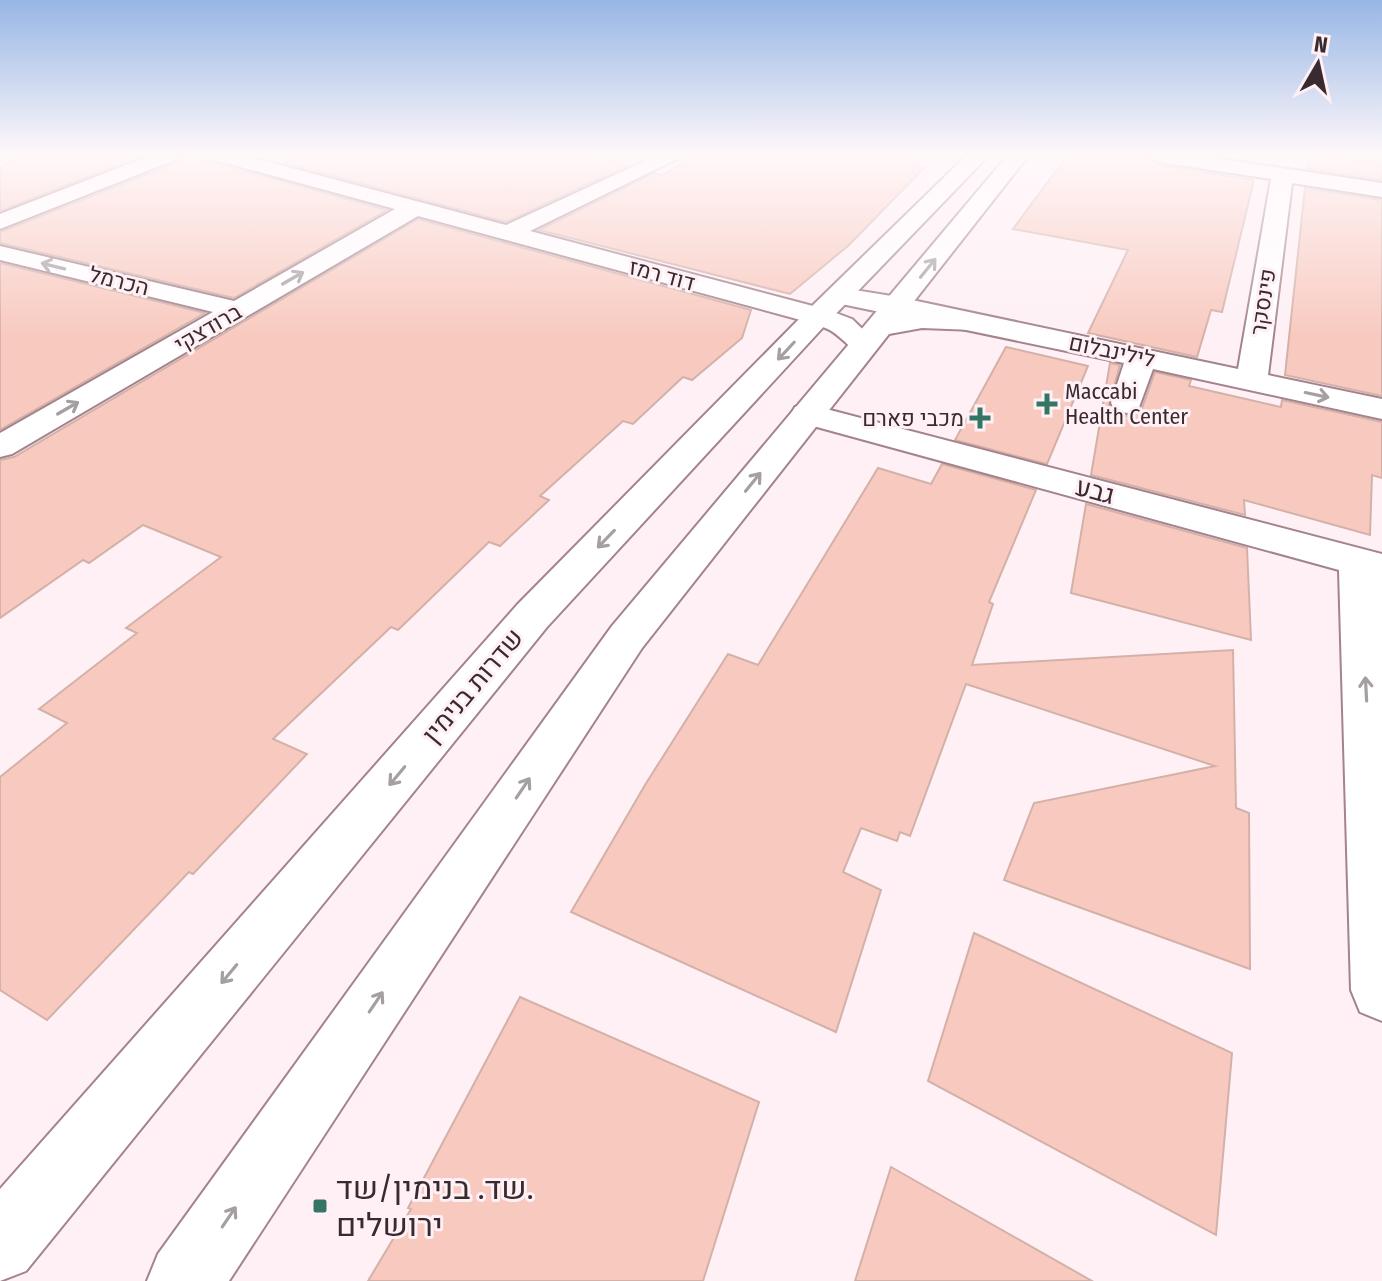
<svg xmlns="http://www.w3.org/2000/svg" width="1382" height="1281" font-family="'Fira Sans Condensed',Heebo,sans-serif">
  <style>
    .building { fill: #f8cabf; stroke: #d3b1a9; stroke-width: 2 }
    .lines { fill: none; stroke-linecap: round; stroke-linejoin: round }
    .minor-casing { stroke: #a4838d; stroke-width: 4 }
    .major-casing { stroke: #a4838d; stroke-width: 4 }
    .minor { fill: #fff; fill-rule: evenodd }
    .major { fill: #fff; fill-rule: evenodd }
    .oneway { stroke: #a59fa1 }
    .poi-dot { fill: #357563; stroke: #fef0f4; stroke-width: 3 }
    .labels { text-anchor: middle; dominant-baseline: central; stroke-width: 6; stroke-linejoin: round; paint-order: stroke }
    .far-street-label { font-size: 22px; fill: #382a2e; stroke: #fef0f4 }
    .far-poi-label { font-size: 22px; fill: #382a2e; stroke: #fef0f4; text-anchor: start }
    .street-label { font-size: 26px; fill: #382a2e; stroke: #fef0f4 }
    .near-poi-label { font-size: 32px; fill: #382a2e; stroke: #fef0f4; text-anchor: start }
  </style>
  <rect width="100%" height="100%" fill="#fef0f4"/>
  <g class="building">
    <path d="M23,156H140L0,211V167Z"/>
    <path d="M181,156L253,173L387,210L234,298L0,243V232L176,163Z"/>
    <path d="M303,156H591L627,166L506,222L284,163Z"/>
    <path d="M694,156H923L914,166L924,168L849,245L790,294L539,230L654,173L662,175Z"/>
    <path d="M1067,156H1146L1159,165L1254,180L1222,312L1211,310L1197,357L1088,333L1128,250L1013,229Z"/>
    <path d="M1309,156L1382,163V180L1307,169Z"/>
    <path d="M1305,188L1382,200V396L1285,375Z"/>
    <path d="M418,219L751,310L742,338L692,380L683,377L633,424L623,421L540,496L549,500L500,546L489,542L398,630L391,627L273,739L307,754L193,874L189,872L47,1020L0,990V777L67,723L39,709L137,633L126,628L221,557L143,525L89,563L83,560L0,618V460L14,457Z"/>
    <path d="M0,263L205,313L0,430Z"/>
    <path d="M1006,347L1088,366L1047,464L955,440Z"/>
    <path d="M1110,363L1120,365L1109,405L1115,413L1126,416L1141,411L1155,372L1191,380L1189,386L1276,406L1281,407L1282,400L1382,422V478L1372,475L1370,535L1244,500L1245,515L1091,475Z"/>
    <path d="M942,464L1036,490L989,602L993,604L972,665L1233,650L1236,808L1249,813L1250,969L1004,880L1034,803L1215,766L966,684L910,836L900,832L897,841L861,828L843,872L881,890L836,1032L571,912L645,785L728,654L758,665L878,468L931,484Z"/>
    <path d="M1086,504L1247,548L1251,640L1071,593Z"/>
    <path d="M974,933L1232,1053L1216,1235L928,1081Z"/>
    <path d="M520,997L759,1102L703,1281H368L411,1209L408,1208Z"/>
    <path d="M891,1167L1092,1281H855Z"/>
  </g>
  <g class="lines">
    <g class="minor-casing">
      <g id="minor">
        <path d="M149,156H178L175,160L0,229V214Z"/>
        <path d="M212,156H246L506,225L656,156H683L530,231L828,310L852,319L878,344L873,350C852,355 849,343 833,332C826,327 816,325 808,322L418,216L12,454L0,457V433L213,312L0,260V246L234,301L395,209L215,160Z"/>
        <path d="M1149,156H1201L1382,183V197L1292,183L1268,375L1382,399V419L1153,369L1138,410L1127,413L1116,410L1111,403L1124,363L832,302L829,296L832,290L842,288L898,297L1238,369L1271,179L1159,162Z"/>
        <path d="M807,404L1382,554V1021L1360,1012L1351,990L1339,570L795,421L791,414L795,407Z"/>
      </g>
    </g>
    <g class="major-casing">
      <g id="major">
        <path d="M966,156H988L828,322L547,627L26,1271L0,1281V1189L517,605L808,310Z"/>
        <path d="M1007,156H1028L904,314C929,310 959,310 984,316L988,322L984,328L974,330L922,328L889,334L642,648L229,1281H147L158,1254L612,626Z"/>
      </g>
    </g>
    <use href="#minor" class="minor"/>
    <use href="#major" class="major"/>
  </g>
  <defs><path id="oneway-shaft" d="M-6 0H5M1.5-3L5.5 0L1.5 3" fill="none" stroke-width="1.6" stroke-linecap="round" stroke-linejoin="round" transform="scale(2)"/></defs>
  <g class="oneway">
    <use href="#oneway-shaft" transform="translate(53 266) rotate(-166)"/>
    <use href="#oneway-shaft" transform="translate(928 268) rotate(-51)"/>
    <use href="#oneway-shaft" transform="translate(293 278) rotate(-30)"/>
    <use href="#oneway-shaft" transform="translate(786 351) rotate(133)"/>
    <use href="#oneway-shaft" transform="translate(1317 395) rotate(12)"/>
    <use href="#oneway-shaft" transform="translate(68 408) rotate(-30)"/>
    <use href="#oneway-shaft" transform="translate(753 482) rotate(-51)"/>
    <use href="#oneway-shaft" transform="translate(606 539) rotate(134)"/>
    <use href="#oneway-shaft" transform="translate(1366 689) rotate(-93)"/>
    <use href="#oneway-shaft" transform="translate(397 776) rotate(130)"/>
    <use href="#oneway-shaft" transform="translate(523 788) rotate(-56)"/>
    <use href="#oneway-shaft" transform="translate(229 974) rotate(130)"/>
    <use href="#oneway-shaft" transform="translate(376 1002) rotate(-56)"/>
    <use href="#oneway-shaft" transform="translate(229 1217) rotate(-56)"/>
  </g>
  <linearGradient id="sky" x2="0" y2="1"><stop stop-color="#97b6e5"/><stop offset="0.46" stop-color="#fff8fa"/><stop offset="1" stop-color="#fff8fa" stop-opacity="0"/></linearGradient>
  <rect width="1382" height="336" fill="url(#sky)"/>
  <g class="poi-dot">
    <path d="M1043 392h8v8h8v8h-8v8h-8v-8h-8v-8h8z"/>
    <path d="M976 406h8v8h8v8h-8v8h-8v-8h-8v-8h8z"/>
    <rect x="312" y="1198" width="16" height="16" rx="4"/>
  </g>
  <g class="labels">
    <g class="far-street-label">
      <text transform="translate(662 275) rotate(15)">דוד רמז</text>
      <text transform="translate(119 281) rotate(14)">הכרמל</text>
      <text transform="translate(1263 302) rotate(-81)">פינסקר</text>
      <text transform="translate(208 328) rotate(-30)">ברודצקי</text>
      <text transform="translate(1112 351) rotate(12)">לילינבלום</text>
    </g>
    <g class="far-poi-label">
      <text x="1065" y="391">Maccabi<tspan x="1065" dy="25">Health Center</tspan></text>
      <text x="964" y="418" text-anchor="end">מכבי פארם</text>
    </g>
    <g class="street-label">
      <text transform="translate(1095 491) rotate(15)">גבע</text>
      <text transform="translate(473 686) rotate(-50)">שדרות בנימין</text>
    </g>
    <g class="near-poi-label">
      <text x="336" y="1188">שד. בנימין/שד.<tspan x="336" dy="37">ירושלים</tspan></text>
    </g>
  </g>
  <g transform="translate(1318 64) rotate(9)" stroke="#fef0f4" stroke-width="6" paint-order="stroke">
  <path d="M0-6L14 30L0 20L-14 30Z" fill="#382a2e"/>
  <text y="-12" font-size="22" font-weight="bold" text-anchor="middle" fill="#382a2e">N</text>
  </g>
</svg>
